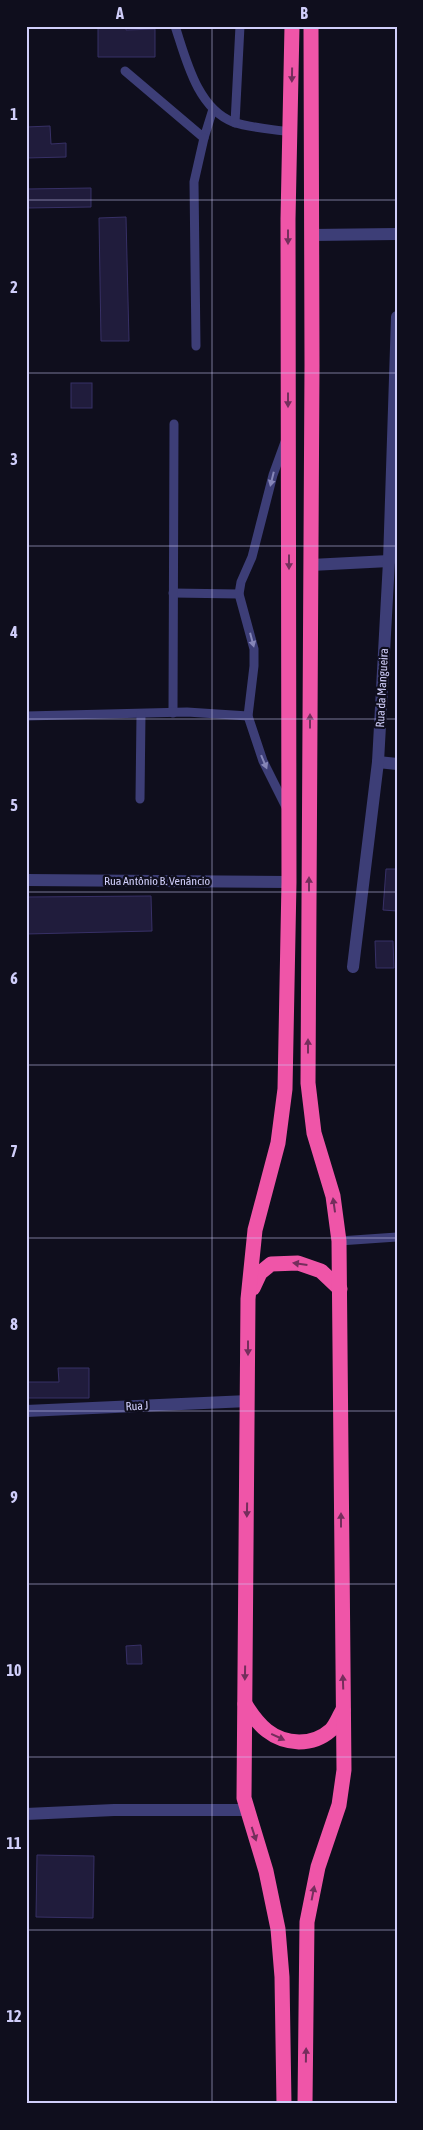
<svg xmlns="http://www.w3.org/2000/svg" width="423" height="2130" font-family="'Asap Condensed',sans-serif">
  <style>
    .building { fill: #201c3c; stroke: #373066 }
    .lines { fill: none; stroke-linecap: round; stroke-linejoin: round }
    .lane { stroke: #3d3e77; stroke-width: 9 }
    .street { stroke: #3d3e77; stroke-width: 12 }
    .highway { stroke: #ef55a8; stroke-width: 15 }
    .oneway { fill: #742e5c }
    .oneway2 { fill: #8686b8 }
    .grid { fill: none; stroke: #d0cefa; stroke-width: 1; stroke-opacity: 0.55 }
    .labels { text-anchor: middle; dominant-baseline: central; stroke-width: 4.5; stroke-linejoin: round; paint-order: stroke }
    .street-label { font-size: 12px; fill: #d0cefa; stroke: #0f0e1d }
    .neatline { fill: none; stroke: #d0cefa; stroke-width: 2 }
    .grid-label { font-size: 16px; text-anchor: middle; font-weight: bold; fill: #d0cefa }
  </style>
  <rect width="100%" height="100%" fill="#0f0e1d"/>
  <g class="building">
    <path d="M98,26H126V30L155,29V57H98Z"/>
    <path d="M50,126L51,144L66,143V157L26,158V127Z"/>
    <path d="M91,188V207L26,208V189Z"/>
    <path d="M126,217L129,341H101L99,218Z"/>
    <rect x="71" y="383" width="21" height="25"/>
    <path d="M386,869H397V911L383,910Z"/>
    <path d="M151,896L152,931L26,934V897Z"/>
    <path d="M375,941H393L394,968H376Z"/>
    <path d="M58,1368H89V1398H26V1382H59Z"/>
    <path d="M141,1645L142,1664H127L126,1646Z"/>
    <path d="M37,1855L94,1856L93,1918L36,1917Z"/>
  </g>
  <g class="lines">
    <g class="lane">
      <path d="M175,26C186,59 197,108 233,122C250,128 272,129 290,132"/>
      <path d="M125,71L204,138L213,109"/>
      <path d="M235,123L240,26"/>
      <path d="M196,346L194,182L204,138"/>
      <path d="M285,442L273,475L252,557L241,582L239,594L254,649V666L248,716L263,761L286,807"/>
      <path d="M173,593L239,594"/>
      <path d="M173,713L174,424"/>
      <path d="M26,716L187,712L248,716"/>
      <path d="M140,799L141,714"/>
      <path d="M339,1241L397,1237"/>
    </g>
    <g class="street">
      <path d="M311,235L397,234"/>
      <path d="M311,565L389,561"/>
      <path d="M378,762L397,764"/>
      <path d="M26,880L289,882"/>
      <path d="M353,967L378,762L389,561L397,317"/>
      <path d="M26,1411L248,1401"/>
      <path d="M26,1814L114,1810H246"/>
    </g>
    <g class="highway">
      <path d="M253,1288L260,1273L271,1264L298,1263L321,1271L340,1289"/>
      <path d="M245,1704C258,1725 272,1741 299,1742C310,1742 322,1738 331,1730C336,1725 339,1716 343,1710"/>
      <path d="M284,2104L282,1977L278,1929L266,1871L244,1798L248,1299L255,1230L278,1143L285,1089L289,882L288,219L292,26"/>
      <path d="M305,2104L307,1922L318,1867L339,1805L344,1770L339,1241L333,1196L314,1133L308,1083L312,365L311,26"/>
    </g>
  </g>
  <defs><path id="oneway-solid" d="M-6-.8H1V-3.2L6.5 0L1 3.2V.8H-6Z" transform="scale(1.25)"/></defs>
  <g class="oneway">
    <use href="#oneway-solid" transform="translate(292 75) rotate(91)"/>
    <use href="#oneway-solid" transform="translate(288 237) rotate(90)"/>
    <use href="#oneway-solid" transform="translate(288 400) rotate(90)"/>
    <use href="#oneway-solid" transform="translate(289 562) rotate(90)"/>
    <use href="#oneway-solid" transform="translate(310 721) rotate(-90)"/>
    <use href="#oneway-solid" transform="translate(309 884) rotate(-90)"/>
    <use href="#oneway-solid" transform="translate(308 1046) rotate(-90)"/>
    <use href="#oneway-solid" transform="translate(334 1205) rotate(-98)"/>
    <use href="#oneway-solid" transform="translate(300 1264) rotate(-172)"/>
    <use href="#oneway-solid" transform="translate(248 1348) rotate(90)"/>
    <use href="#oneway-solid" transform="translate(247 1510) rotate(91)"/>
    <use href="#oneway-solid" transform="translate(341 1520) rotate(-90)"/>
    <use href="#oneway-solid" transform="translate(245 1673) rotate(91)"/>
    <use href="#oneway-solid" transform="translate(343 1682) rotate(-92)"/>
    <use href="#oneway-solid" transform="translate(278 1737) rotate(25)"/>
    <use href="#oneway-solid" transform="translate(254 1834) rotate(72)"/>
    <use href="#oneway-solid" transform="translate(313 1893) rotate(-79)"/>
    <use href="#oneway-solid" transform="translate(306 2055) rotate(-89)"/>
  </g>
  <g class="oneway2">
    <use href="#oneway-solid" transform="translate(272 479) rotate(104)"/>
    <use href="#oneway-solid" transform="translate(252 640) rotate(75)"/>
    <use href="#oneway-solid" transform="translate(264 762) rotate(67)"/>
  </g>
  <path class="grid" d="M212,26V2104M26,200H397M26,373H397M26,546H397M26,719H397M26,892H397M26,1065H397M26,1238H397M26,1411H397M26,1584H397M26,1757H397M26,1930H397"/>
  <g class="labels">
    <g class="street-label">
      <text transform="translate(382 688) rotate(-87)">Rua da Mangueira</text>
      <text x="157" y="881">Rua Antônio B. Venâncio</text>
      <text transform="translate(137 1406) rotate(-3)">Rua J</text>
    </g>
  </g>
  <rect width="423" height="2130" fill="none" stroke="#0f0e1d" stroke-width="55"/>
  <rect x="28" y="28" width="368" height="2074" class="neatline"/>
  <g class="grid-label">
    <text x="120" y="19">A</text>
    <text x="304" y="19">B</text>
    <text x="14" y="120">1</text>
    <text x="14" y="293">2</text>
    <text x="14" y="465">3</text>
    <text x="14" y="638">4</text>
    <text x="14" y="811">5</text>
    <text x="14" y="984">6</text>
    <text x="14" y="1157">7</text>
    <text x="14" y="1330">8</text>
    <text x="14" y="1503">9</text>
    <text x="14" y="1676">10</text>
    <text x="14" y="1849">11</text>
    <text x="14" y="2022">12</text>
  </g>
</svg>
